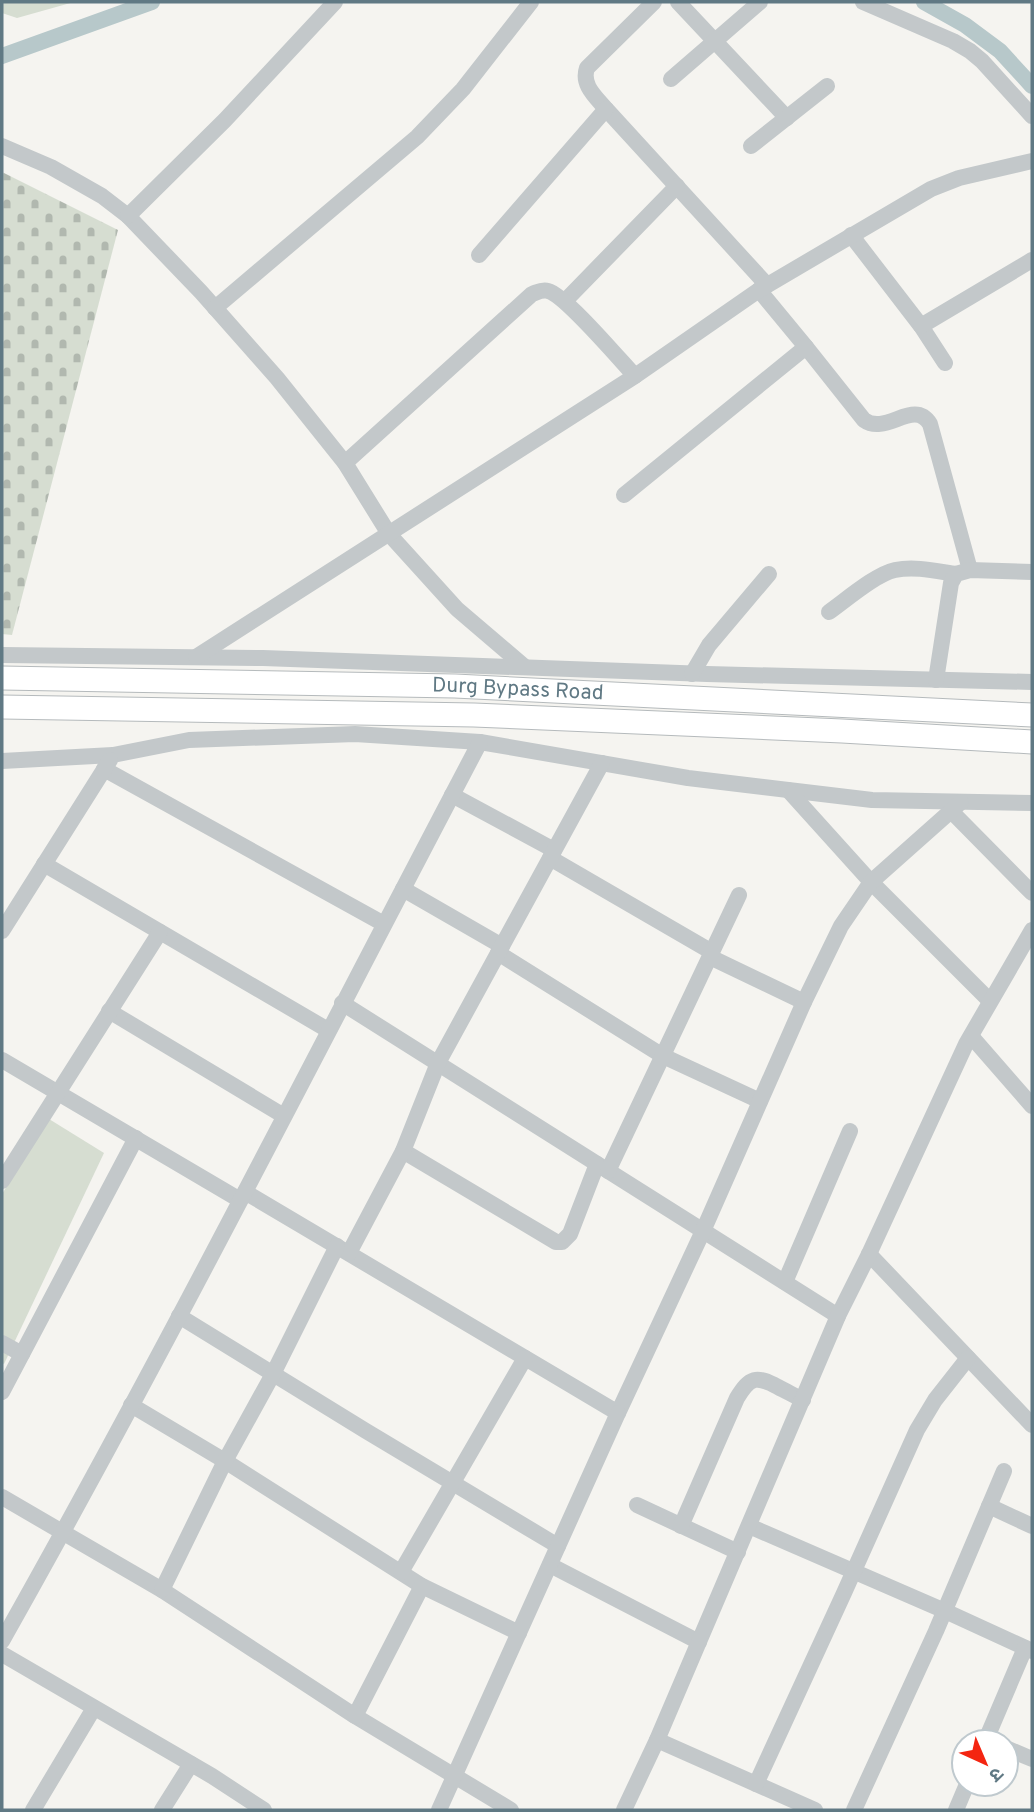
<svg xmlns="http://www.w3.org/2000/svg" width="1034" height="1812" font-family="Overpass,'Noto Sans Devanagari',sans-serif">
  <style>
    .cemetery { fill: url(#cemetery-stones) }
    .park { fill: #d6ddd1 }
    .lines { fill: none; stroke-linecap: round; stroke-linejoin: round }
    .canal { stroke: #b7c8ca; stroke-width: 16 }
    .highway-casing { stroke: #b5babc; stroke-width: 25 }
    .minor { stroke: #c3c8ca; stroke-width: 16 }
    .highway { stroke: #fff; stroke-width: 23 }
    .labels { text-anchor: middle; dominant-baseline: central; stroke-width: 7; stroke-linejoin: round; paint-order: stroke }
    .street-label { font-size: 21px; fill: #607984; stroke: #fff }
  </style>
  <defs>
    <pattern id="cemetery-stones" width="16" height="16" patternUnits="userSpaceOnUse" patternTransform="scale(1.75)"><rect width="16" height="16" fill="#d6ddd1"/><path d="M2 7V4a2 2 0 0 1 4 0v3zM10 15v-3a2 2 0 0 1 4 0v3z" fill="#b1b8af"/></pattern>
  </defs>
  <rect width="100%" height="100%" fill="#f5f4f0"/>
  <path class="cemetery" d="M2,172L118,230L12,635L2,634Z"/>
  <g class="park">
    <path d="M2,2H74L17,18L2,13Z"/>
    <path d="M49,1119L104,1153L4,1364L2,1363V1194Z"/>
  </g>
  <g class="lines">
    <g class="canal">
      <path d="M924,2L965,25L1000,51L1032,86"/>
      <path d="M2,56L152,2"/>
    </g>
    <g class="highway-casing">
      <g id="highway">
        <path id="s1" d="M2,678L455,686L1032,715"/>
        <path d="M2,707L474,715L842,731L1032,742"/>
      </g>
    </g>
    <g class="minor">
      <path d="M654,2L587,68C581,85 596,97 606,109L767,285"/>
      <path d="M678,2L787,118"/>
      <path d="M863,2L953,41L970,51L982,61L1032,116"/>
      <path d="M671,79L760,2"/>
      <path d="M2,146L51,167L102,196L128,216L201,292L277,378L345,463L389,534L457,609L525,667"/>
      <path d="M751,146L827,86"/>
      <path d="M128,216L225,120L335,2"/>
      <path d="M851,235L921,326L945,363"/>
      <path d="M479,255L606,109"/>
      <path d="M759,290L806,347L864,420C886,436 914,398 930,424L970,570"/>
      <path d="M565,301L677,186"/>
      <path d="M215,308L417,137L463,89L531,2"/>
      <path d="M921,326L1032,260"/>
      <path d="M345,463L532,294C538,292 542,289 548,291C565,295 620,360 635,376"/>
      <path d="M624,495L806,347"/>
      <path d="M829,612C846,600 876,574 895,570C915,566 936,571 956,574"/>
      <path d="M2,655L263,658L707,674L1032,682"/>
      <path d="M196,657L635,376L759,290L931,189L959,178L1032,161"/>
      <path d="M692,674L709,645L769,574"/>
      <path d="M936,680L951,583L956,574L970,570L1032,572"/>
      <path d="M2,761L113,755L189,740L355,734L480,742L688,778L872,800L1032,803"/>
      <path d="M104,769L384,924"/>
      <path d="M788,790L871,882L990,1001"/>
      <path d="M452,795L554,850"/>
      <path d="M951,811L1032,893"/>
      <path d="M550,858L712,952"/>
      <path d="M44,864L328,1030"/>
      <path d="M403,889L502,946"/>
      <path d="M2,931L110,760"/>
      <path d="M498,953L663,1056L760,1101"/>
      <path d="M710,957L804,1002"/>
      <path d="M342,1003L838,1316"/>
      <path d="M109,1011L284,1116"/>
      <path d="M971,1036L1032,1106"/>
      <path d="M2,1060L240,1200"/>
      <path d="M403,1151L556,1242H562L570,1234L597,1164"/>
      <path d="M608,1171L739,895"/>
      <path d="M2,1181L160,932"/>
      <path d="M245,1192L618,1413L703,1231L804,1002L841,926L871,882L961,802"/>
      <path d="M349,1253L403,1151L438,1063L602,763"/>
      <path d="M869,1254L1032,1425"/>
      <path d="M785,1282L850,1131"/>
      <path d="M179,1316L366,1431L558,1546"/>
      <path d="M2,1343L22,1354"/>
      <path d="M2,1392L136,1138"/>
      <path d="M131,1405L225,1461L422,1586L519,1633"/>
      <path d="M2,1497L162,1590L355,1716L511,1810"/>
      <path d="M637,1505L738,1552"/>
      <path d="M989,1506L1032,1526"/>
      <path d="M681,1526L737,1398C750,1377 756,1375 778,1387C786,1391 795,1396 803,1400"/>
      <path d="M749,1526L945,1611L1032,1651"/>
      <path d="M550,1565L699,1642"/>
      <path d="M401,1572L525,1358"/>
      <path d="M162,1590L225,1461L273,1374L337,1246"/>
      <path d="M2,1641C169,1345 322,1042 480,742"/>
      <path d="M2,1654L212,1776L264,1810"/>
      <path d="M355,1716L422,1586"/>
      <path d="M657,1740L815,1810"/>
      <path d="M985,1742L1025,1648"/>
      <path d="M1006,1748L1032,1759"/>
      <path d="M756,1784L844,1593L917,1430L935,1400L968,1358"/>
      <path d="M33,1810L94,1708"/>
      <path d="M162,1810L191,1764"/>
      <path d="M439,1810L618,1413"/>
      <path d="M624,1810L657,1740L838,1316L869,1254L966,1044L1032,930"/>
      <path d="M854,1810L936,1631L1004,1471"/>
      <path d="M956,1810L967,1784"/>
    </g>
    <use href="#highway" class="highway"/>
  </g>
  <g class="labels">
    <g class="street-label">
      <text stroke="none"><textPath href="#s1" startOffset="516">Durg Bypass Road</textPath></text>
    </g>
  </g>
  <rect width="1034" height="1812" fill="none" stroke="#607984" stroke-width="7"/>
  <g transform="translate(985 1763) rotate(136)"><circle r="33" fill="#ffffff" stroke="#bfc9ce" stroke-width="2"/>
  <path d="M0-5L12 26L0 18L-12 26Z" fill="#f42511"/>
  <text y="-10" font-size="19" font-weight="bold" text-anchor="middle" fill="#607984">उ</text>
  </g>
</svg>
